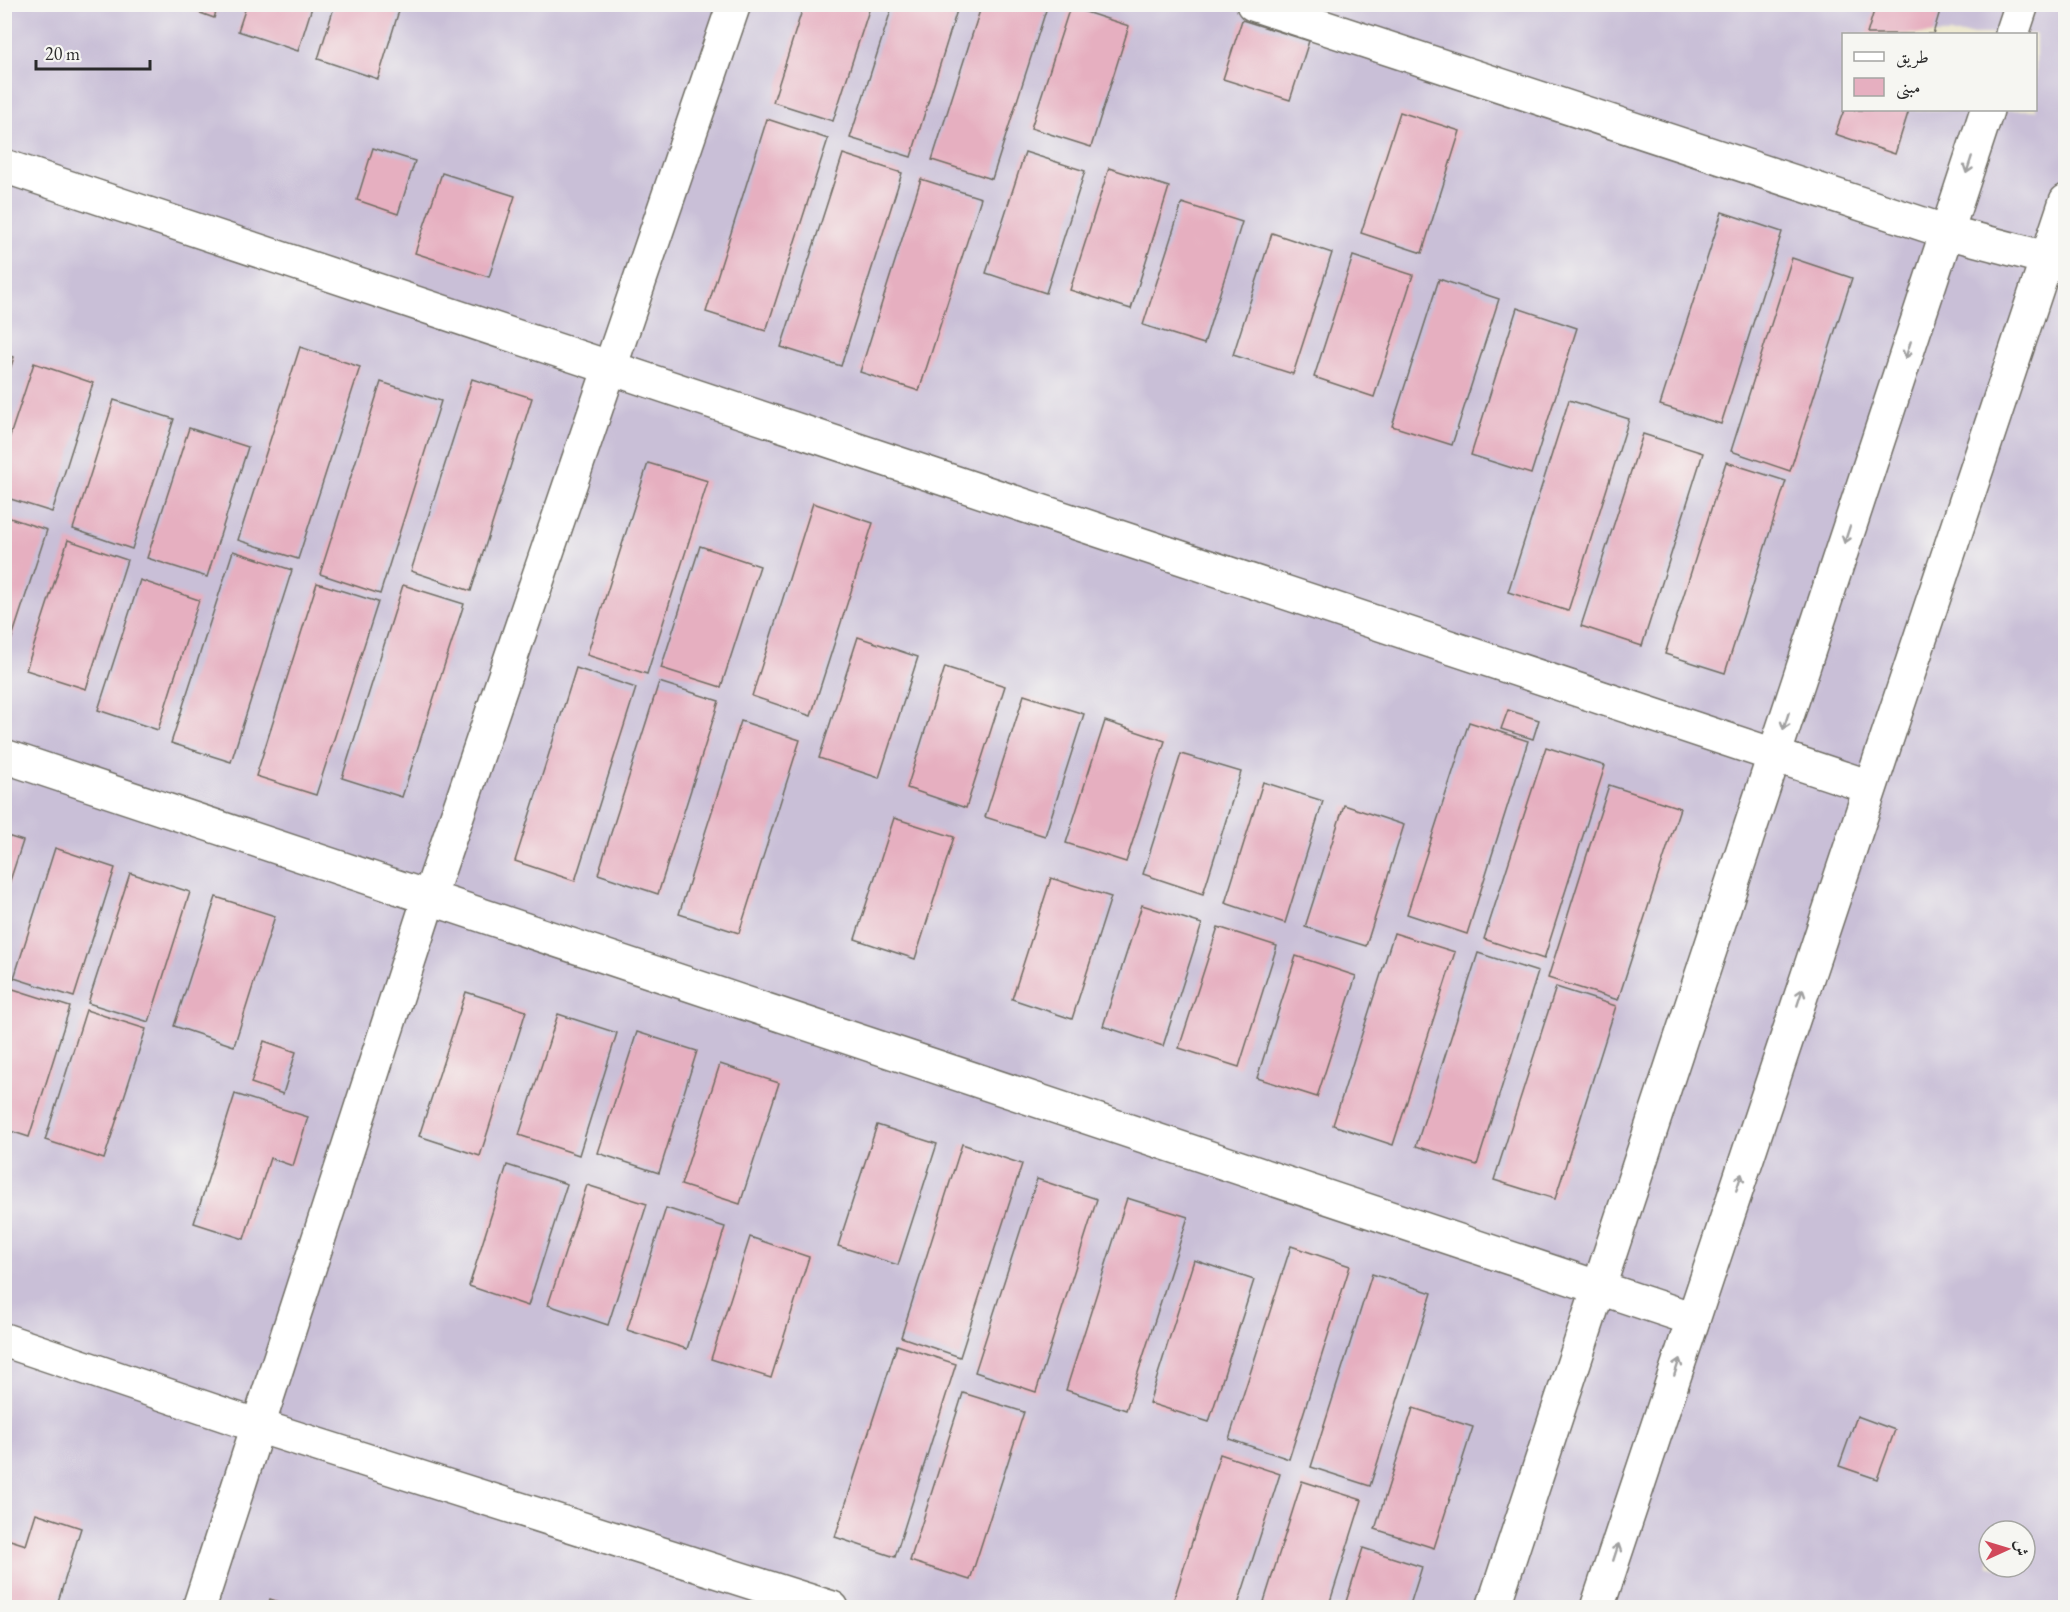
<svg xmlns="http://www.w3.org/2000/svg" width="2070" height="1612" font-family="'EB Garamond',Amiri,serif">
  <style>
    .industrial { fill: #c9bfd7; fill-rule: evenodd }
    .building { fill: #e6afc0 }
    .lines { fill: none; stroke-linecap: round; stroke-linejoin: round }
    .minor-casing { stroke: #6f6d64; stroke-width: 36 }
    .minor { stroke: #fff; stroke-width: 33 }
    .oneway { stroke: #a0a0a0 }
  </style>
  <rect width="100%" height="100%" fill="#f6f6f2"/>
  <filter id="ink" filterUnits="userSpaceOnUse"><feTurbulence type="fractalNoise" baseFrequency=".0167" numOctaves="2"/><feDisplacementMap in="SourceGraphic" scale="12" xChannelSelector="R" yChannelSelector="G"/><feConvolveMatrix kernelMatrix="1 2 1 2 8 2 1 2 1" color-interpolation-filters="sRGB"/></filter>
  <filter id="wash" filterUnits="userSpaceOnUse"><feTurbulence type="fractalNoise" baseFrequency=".008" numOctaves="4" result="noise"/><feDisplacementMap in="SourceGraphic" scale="24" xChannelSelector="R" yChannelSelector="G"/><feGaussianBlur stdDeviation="1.35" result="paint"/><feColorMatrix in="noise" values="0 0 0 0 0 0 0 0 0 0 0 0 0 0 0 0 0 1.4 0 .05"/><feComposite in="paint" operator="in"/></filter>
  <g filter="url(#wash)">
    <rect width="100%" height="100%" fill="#ede8ce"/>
    <path class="industrial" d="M5,5H2065V1607H5ZM1844,34H2036V110H1844ZM1989,1531H2025V1567H1989Z"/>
    <g id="blocks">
      <g class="building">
        <path d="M176,4H219L214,18Z"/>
        <path d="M247,4H313L298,51L238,31Z"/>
        <path d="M335,4H401L378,79L318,59Z"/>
        <path d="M804,4H871L833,121L773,102Z"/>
        <path d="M893,4H959L911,157L850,138Z"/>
        <path d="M982,4H1048L992,179L932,160Z"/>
        <path d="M1876,4H1942L1933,34H1867Z"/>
        <path d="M1070,7L1129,26L1091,147L1031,128Z"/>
        <path d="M1242,20L1309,41L1290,100L1223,79Z"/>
        <path d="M1844,110H1909L1895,154L1835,134Z"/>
        <path d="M1400,112L1460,131L1422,253L1361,233Z"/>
        <path d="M767,119L828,139L766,331L706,312Z"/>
        <path d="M373,148L415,161L398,214L357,200Z"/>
        <path d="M1025,152L1085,171L1046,293L986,273Z"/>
        <path d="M843,154L902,173L841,366L781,347Z"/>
        <path d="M1109,168L1169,187L1131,309L1070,290Z"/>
        <path d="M442,173L515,196L489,277L415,253Z"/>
        <path d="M921,179L981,198L919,391L860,372Z"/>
        <path d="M1182,203L1242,222L1204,344L1143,325Z"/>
        <path d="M1722,212L1782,232L1721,424L1660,405Z"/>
        <path d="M1272,233L1332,253L1293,374L1233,355Z"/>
        <path d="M1353,256L1413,275L1374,397L1314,377Z"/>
        <path d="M1792,258L1852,278L1790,471L1731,451Z"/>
        <path d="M1439,279L1499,299L1452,445L1392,426Z"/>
        <path d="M1517,308L1577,328L1531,474L1471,455Z"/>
        <path d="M300,347L360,367L298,559L238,540Z"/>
        <path d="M4,354L14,357L5,385H4Z"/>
        <path d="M34,363L93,383L52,512L4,497V454Z"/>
        <path d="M472,379L532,398L471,591L411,571Z"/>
        <path d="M381,382L441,401L380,594L320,574Z"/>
        <path d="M114,400L174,419L132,549L73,529Z"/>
        <path d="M1569,400L1629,419L1568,611L1508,592Z"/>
        <path d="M189,428L248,447L207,577L147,558Z"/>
        <path d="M1643,434L1703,453L1642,646L1581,626Z"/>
        <path d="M1726,462L1786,481L1725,673L1665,654Z"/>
        <path d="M648,463L708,481L647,674L587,655Z"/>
        <path d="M813,503L873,523L811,716L752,696Z"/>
        <path d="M4,516L47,530L5,659L4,658Z"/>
        <path d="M68,540L127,560L86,689L26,670Z"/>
        <path d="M700,546L760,566L721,687L661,668Z"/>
        <path d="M233,551L292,570L231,762L171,743Z"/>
        <path d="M140,580L199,600L158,730L98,710Z"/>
        <path d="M317,583L378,602L316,795L256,776Z"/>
        <path d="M403,585L464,604L402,797L342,778Z"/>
        <path d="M858,637L918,657L879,778L819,758Z"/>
        <path d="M945,667L1005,686L966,808L907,788Z"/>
        <path d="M576,668L636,688L575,881L515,861Z"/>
        <path d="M659,682L719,701L658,894L598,874Z"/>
        <path d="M1024,695L1084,714L1045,836L985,817Z"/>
        <path d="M1508,710L1539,720L1533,739L1501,729Z"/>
        <path d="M741,721L800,740L739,933L679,914Z"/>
        <path d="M1105,721L1165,741L1126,862L1066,843Z"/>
        <path d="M1469,722L1528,741L1467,934L1407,914Z"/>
        <path d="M1546,747L1605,766L1544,959L1484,939Z"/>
        <path d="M1181,754L1241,772L1203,894L1143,874Z"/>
        <path d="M1263,782L1323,801L1285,923L1225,903Z"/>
        <path d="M1609,785L1680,808L1618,1000L1548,978Z"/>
        <path d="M1344,805L1404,825L1366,946L1305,927Z"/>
        <path d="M894,818L954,837L915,959L855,939Z"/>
        <path d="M4,835L23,841L5,896H4Z"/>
        <path d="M55,848L115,868L74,997L14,978Z"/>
        <path d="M130,873L190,892L149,1022L88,1003Z"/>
        <path d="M1051,878L1111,897L1072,1019L1012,999Z"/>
        <path d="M216,897L275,916L234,1046L174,1026Z"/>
        <path d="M1142,905L1202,924L1163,1046L1103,1026Z"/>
        <path d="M1218,927L1277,946L1239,1067L1179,1048Z"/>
        <path d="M1394,933L1455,952L1393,1145L1333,1125Z"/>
        <path d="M1478,953L1538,972L1477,1165L1416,1146Z"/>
        <path d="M1296,956L1356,976L1317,1097L1257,1078Z"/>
        <path d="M1556,987L1616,1006L1555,1199L1494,1180Z"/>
        <path d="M10,988L70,1007L29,1137L4,1129V1005Z"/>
        <path d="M466,992L526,1011L480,1156L419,1136Z"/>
        <path d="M86,1010L146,1029L104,1159L45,1140Z"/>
        <path d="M558,1014L617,1033L579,1155L519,1135Z"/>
        <path d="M637,1032L697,1051L659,1173L598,1153Z"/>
        <path d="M264,1041L296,1052L283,1094L251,1083Z"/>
        <path d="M720,1064L779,1083L740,1204L681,1185Z"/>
        <path d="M235,1094L308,1117L293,1166L270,1158L244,1239L194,1223Z"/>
        <path d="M877,1125L937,1144L898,1265L838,1246Z"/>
        <path d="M962,1144L1022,1164L960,1357L901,1337Z"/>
        <path d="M507,1165L567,1184L528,1306L469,1286Z"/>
        <path d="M1037,1179L1097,1199L1036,1392L975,1372Z"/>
        <path d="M587,1185L647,1204L608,1325L548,1305Z"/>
        <path d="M1127,1198L1188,1217L1126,1410L1066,1390Z"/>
        <path d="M666,1208L725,1227L687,1349L627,1330Z"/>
        <path d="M750,1237L809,1257L771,1378L711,1359Z"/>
        <path d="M1291,1246L1350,1266L1289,1459L1229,1439Z"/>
        <path d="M1194,1260L1254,1280L1209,1422L1149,1403Z"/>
        <path d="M1372,1274L1432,1293L1370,1486L1311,1467Z"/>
        <path d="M897,1345L956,1364L895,1557L835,1537Z"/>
        <path d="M963,1393L1024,1412L970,1580L910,1561Z"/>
        <path d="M1413,1408L1473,1427L1434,1548L1375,1529Z"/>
        <path d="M1857,1416L1895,1430L1877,1479L1839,1466Z"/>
        <path d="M1220,1454L1280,1474L1237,1608H1171Z"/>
        <path d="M1302,1481L1362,1500L1328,1608H1262Z"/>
        <path d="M36,1513L81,1528L56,1608H4V1538L26,1545Z"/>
        <path d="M1363,1548L1422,1567L1409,1608H1344Z"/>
        <path d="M270,1599L294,1607V1608H267Z"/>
      </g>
    </g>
  </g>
  <g filter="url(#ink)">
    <use href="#blocks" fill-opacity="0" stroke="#6f6d64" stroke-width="1.5"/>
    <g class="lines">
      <g class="minor-casing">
        <g id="minor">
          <path d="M1253,4L1947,232L2046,258"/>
          <path d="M2012,34L2022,4"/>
          <path d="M4,166L1870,787"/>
          <path d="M4,756L1693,1319"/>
          <path d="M4,1340L258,1426L832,1608"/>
          <path d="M199,1608L429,898L734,4"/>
          <path d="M1493,1608L1987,110"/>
          <path d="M1597,1608L2066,201"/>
        </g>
      </g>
      <use href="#minor" class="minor"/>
    </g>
    <defs><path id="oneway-shaft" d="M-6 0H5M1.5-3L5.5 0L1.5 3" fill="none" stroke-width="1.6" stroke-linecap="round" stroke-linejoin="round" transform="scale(1.5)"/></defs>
    <g class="oneway">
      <use href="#oneway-shaft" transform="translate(1969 165) rotate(108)"/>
      <use href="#oneway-shaft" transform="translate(1908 350) rotate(108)"/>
      <use href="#oneway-shaft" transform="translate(1847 535) rotate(108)"/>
      <use href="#oneway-shaft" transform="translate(1786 721) rotate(108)"/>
      <use href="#oneway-shaft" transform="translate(1800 997) rotate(-72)"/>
      <use href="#oneway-shaft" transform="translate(1739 1182) rotate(-72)"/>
      <use href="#oneway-shaft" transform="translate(1677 1367) rotate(-72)"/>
      <use href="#oneway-shaft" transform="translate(1616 1552) rotate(-72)"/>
    </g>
  </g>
  <rect width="2070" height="1612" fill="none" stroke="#f6f6f2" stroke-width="24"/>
  <rect x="1842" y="33" width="195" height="78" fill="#f6f6f2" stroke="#a5a5a2" stroke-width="1.5"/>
  <rect x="1854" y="52" width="30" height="9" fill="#ffffff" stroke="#a5a5a2" stroke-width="1.5"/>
  <text x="1896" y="63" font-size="18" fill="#2b2b2b">طريق</text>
  <rect x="1854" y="78" width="30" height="18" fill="#e6afc0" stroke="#a5a5a2" stroke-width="1.5"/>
  <text x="1896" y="93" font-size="18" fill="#2b2b2b">مبنى</text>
  <g transform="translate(2007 1549) rotate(86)"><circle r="28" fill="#f6f6f2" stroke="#a5a5a2" stroke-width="1.5"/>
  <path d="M0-4.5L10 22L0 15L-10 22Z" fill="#d1495b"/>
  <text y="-9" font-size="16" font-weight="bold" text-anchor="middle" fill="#2b2b2b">ش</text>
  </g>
  <path d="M36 60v9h114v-9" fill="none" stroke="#2b2b2b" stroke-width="3"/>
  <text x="45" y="60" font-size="18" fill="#2b2b2b" stroke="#f6f6f2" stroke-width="4.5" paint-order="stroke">20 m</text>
</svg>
